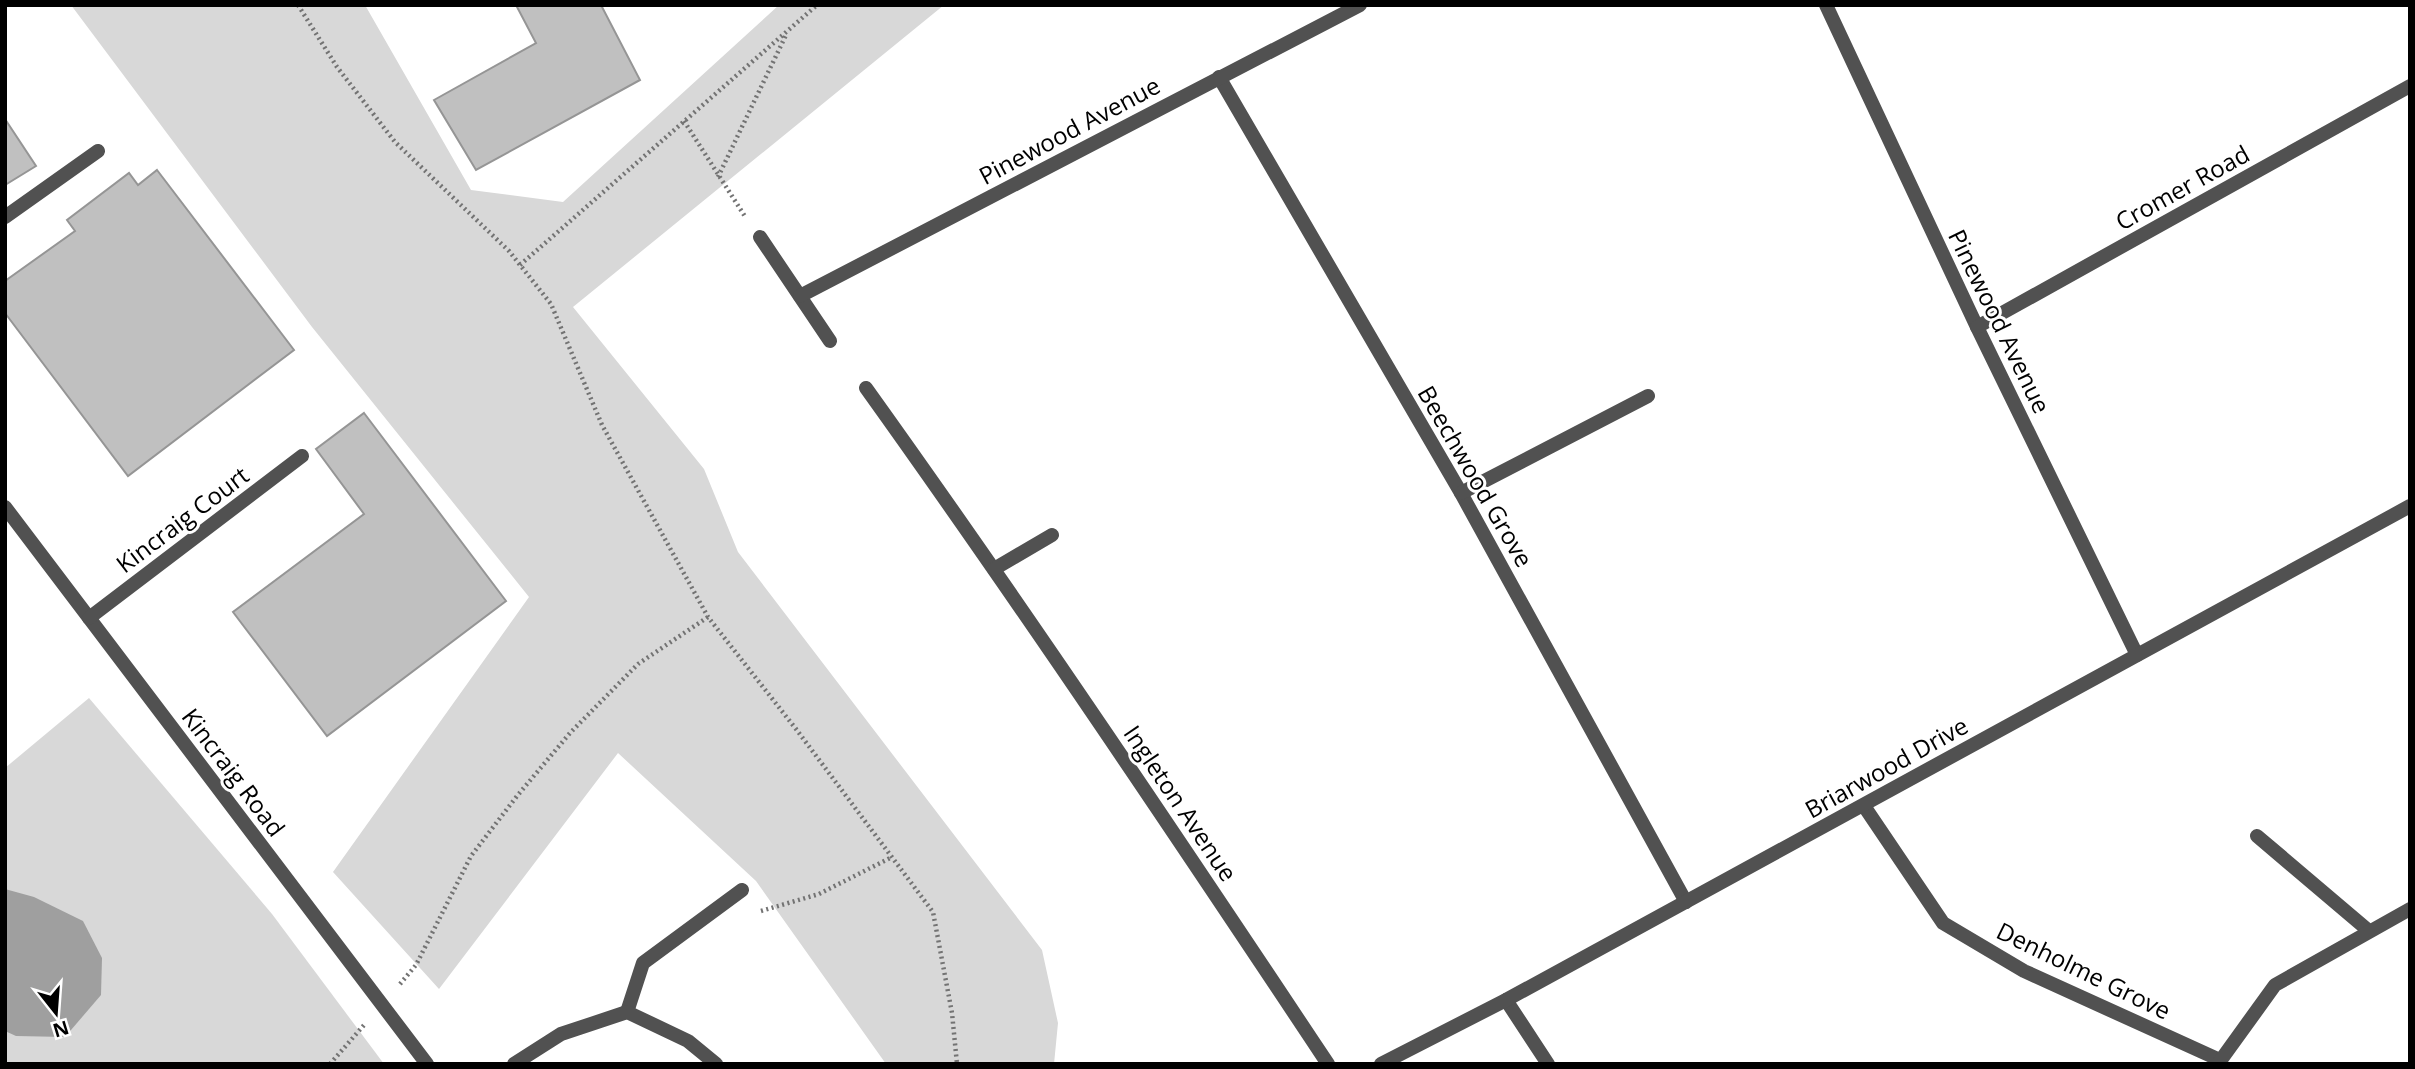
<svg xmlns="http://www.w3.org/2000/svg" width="2415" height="1069" font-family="'Open Sans',sans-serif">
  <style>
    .green { fill: #d8d8d8 }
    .water { fill: #9f9f9f }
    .building { fill: #c0c0c0; stroke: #959595; stroke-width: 2 }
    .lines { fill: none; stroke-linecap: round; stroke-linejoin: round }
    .path { stroke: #737373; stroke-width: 4.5; stroke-dasharray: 2 3.5; stroke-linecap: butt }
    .service { stroke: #515151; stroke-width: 14 }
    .minor { stroke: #515151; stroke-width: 14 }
    .labels { text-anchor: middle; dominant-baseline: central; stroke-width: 6; stroke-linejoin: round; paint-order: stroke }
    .street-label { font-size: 24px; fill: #000; stroke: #fff }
  </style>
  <rect width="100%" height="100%" fill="#fff"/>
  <g class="green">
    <path d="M71,5H365L471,190L563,202L779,5H944L573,307L704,469L738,552L1042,950L1058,1023L1054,1064H886L756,881L618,753L439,989L333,872L529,597L312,327Z"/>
    <path d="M89,698L272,914L384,1064H5V768Z"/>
  </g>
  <path class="water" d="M5,889L34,897L83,921L102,958L101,995L65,1037L16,1036L5,1031Z"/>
  <g class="building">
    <path d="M516,5H601L640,80L476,170L434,100L536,43Z"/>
    <path d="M5,119L36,166L5,185Z"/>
    <path d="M157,170L294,350L128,476L5,313V281L75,231L67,220L129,173L138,185Z"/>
    <path d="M364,413L506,601L327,736L233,612L364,514L316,449Z"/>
  </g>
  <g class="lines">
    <g class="path">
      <path d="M298,5L337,67L395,142L509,251L551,304L602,425L708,617L796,729L933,912L952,1013L957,1064"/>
      <path d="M684,121L746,218"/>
      <path d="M718,177L786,35"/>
      <path d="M520,265L817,5"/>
      <path d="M761,911L819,894L892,857"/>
      <path d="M400,984L416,965L471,856L517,796L570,733L638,664L708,617"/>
      <path d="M330,1064L364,1025"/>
    </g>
    <g class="service">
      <path d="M5,217L98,151"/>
      <path d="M2257,836L2369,931"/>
    </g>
    <g class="minor">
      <path d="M1826,5L1977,327L2137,655"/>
      <path d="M1219,77L1461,493L1686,902"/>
      <path d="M760,237L830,341"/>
      <path d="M800,296L1360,5"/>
      <path d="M1977,327L2410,86"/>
      <path d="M866,388C1025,610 1177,837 1328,1064"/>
      <path d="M1461,493L1648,396"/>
      <path d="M5,507L427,1064"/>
      <path d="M994,569L1052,535"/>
      <path d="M89,618L302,456"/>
      <path d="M1864,806L1943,923L2024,971L2220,1060"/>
      <path d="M1506,1000L1548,1064"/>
      <path d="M627,1012L643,963L742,890"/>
      <path d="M514,1064L561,1034L627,1012L688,1041L716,1064"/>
      <path d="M1381,1064L1506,1000L2410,506"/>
      <path d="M2218,1064L2275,985L2410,909"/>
    </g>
  </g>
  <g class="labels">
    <g class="street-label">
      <text transform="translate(1069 130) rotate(-28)">Pinewood Avenue</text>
      <text transform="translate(2182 187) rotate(-29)">Cromer Road</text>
      <text transform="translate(2000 321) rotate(64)">Pinewood Avenue</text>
      <text transform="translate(1476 476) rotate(60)">Beechwood Grove</text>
      <text transform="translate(182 519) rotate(-37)">Kincraig Court</text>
      <text transform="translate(1886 767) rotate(-29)">Briarwood Drive</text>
      <text transform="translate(234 772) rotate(53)">Kincraig Road</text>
      <text transform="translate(1181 803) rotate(56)">Ingleton Avenue</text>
      <text transform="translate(2084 970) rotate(26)">Denholme Grove</text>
    </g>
  </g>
  <rect width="2415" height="1069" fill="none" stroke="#000000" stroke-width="14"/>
  <g transform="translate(56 1013) rotate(163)" stroke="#ffffff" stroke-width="5" paint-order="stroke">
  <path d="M0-5L12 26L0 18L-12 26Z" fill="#000000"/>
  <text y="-10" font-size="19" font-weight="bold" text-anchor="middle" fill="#000000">N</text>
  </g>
</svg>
